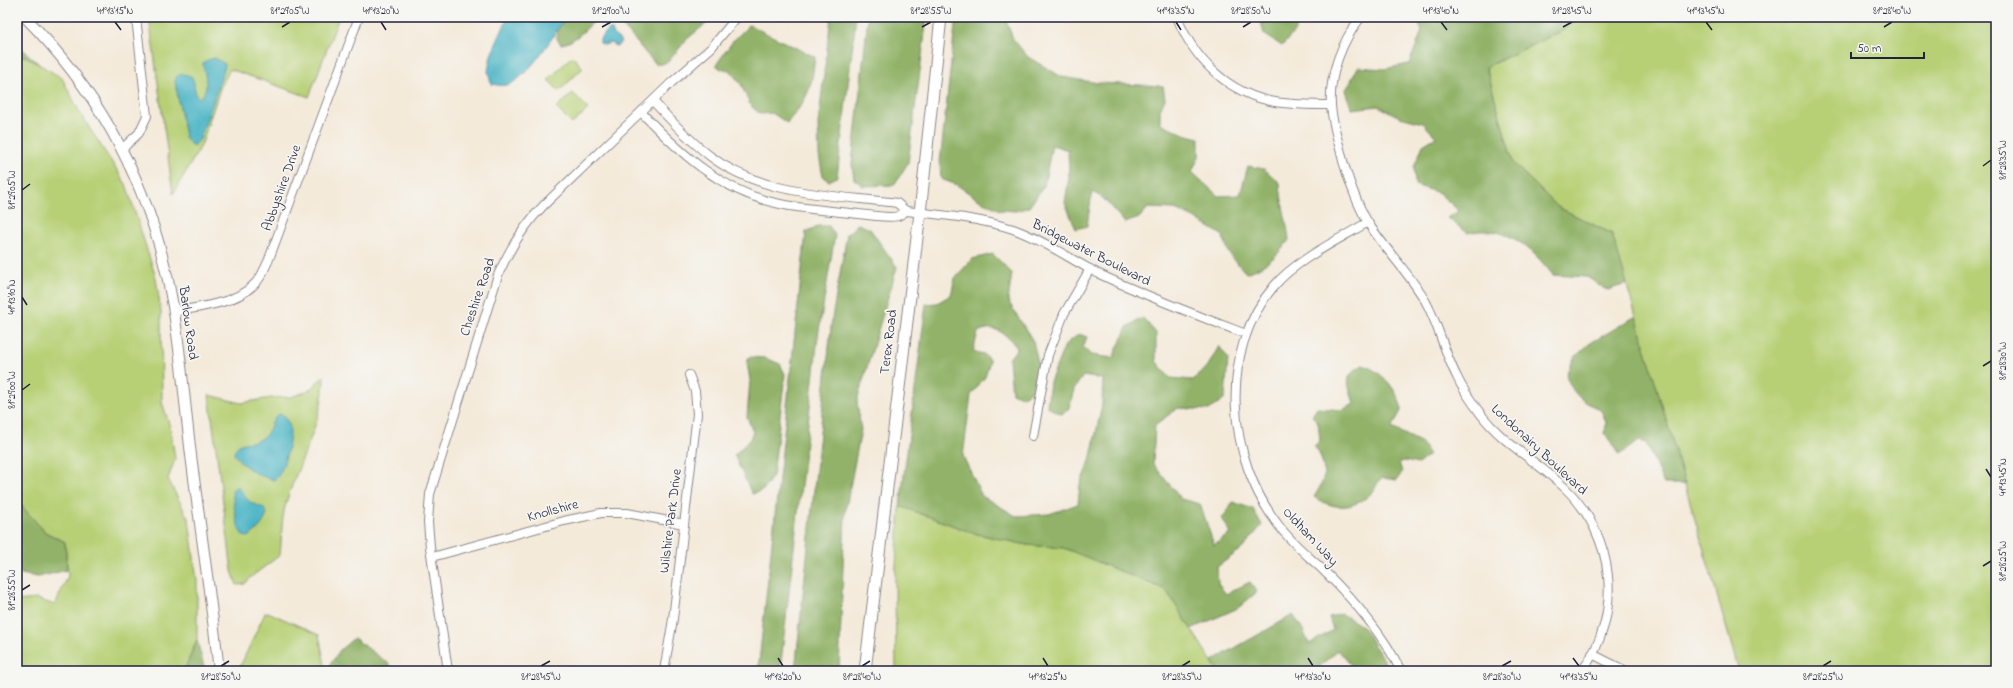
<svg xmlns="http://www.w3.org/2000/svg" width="2013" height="688" font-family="'Indie Flower',sans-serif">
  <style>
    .green { fill: #b7d076; stroke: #6c7958 }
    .forest { fill: #91b267; stroke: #5a6a51 }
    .water { fill: #48b4c5; stroke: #356b80 }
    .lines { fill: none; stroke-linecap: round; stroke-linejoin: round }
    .minor-casing { stroke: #8b868a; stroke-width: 10 }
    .tertiary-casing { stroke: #8b868a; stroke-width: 12 }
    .secondary-casing { stroke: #8b868a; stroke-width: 13 }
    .minor { stroke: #fff; stroke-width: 8 }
    .tertiary { stroke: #fff; stroke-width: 10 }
    .secondary { stroke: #fff; stroke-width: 11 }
    .ticks { fill: none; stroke: #22223b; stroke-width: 1.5 }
    .labels { text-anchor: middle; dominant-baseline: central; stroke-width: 3.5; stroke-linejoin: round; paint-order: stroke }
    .street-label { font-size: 14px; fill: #22223b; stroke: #f6f6f2 }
    .neatline { fill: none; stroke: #22223b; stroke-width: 1.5 }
    .ticks-label { font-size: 10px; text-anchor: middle; fill: #22223b }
  </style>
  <rect width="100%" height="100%" fill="#f6f6f2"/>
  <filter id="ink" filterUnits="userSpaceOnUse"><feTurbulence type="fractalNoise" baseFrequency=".025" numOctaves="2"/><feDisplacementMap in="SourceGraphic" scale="8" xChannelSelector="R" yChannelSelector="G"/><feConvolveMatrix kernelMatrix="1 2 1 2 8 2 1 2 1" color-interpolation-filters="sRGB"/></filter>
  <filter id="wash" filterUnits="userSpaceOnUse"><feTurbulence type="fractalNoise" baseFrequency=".012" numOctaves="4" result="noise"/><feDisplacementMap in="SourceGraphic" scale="16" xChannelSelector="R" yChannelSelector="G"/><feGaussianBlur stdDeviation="0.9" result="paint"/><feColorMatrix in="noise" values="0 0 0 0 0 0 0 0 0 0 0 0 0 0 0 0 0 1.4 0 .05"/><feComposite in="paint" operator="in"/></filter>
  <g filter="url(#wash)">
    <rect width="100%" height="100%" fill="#f4eada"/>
    <g class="green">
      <path d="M149,17H339L309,97L230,69L220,89L201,146L173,194Z"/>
      <path d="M1314,17H1335L1330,23L1320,21Z"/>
      <path d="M1579,17H1996V671H1739L1612,234L1558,207L1513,163L1486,67L1568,28Z"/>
      <path d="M25,56L62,78L81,115L126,184L156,278L161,312L162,402L171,430L175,459L168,479L189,520L197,581V640L184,671H17V601L37,599L55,605L68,576L65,542L45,532L17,501V58Z"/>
      <path d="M572,56L583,68L559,91L548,80Z"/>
      <path d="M573,93L588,109L572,124L556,108Z"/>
      <path d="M324,376C324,419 300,459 287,500C281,516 282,537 280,555L251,577L245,584L237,585L232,571L209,395L241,403L271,398L291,397L308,391Z"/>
      <path d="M900,506L973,533L1027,545L1064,548L1166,590L1218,671H896L895,580Z"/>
      <path d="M268,612L319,635L326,671H238L265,613Z"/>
    </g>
    <g class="forest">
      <path d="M566,17H599C588,26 575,43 561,44L557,39L558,29Z"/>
      <path d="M612,17H714L687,39L669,61L662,64H656C640,49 630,30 612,17Z"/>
      <path d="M831,17H856L837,177L829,181L823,177L819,155L818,124Z"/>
      <path d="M868,17H927L908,163L894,185L863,186L854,179L852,164Z"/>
      <path d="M956,17H1005L1013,39L1028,57L1062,77L1098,83L1163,86L1165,99L1160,110V123L1184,134L1199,138V157L1192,172L1218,196L1240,195L1248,166L1264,169L1280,183C1281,203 1287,221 1289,240C1276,257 1267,266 1246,273L1230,255L1222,235L1194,218L1175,209L1148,208L1139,218L1125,223L1103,198L1092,192L1087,226L1076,229L1065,203L1069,177L1068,150L1052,145L1044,186L1029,207L1016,211L1000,210L979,200L957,185L941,179L940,163Z"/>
      <path d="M1260,17H1302L1294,32L1282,46L1264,34Z"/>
      <path d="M1416,17H1481L1491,20L1496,17H1579L1568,28L1486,67L1513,163L1558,207L1612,234L1627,284L1607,290L1587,277L1553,275C1531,248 1506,223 1468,233L1447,218L1459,211L1439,193L1415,185L1414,167L1423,145L1436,137L1423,123L1400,117L1378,106L1352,109L1346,90L1358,67L1384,69L1409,64L1422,31Z"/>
      <path d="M749,25L815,57C811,90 809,97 787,123L772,113L760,114L750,105L741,84L729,70L721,69L716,65L733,41Z"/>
      <path d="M17,44L40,65L25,56L17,58Z"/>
      <path d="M858,224L870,229L897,267L857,401L861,430L845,513L839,671H795L832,318L847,234Z"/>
      <path d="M818,226H829L835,235L818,336L780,671H758L806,232Z"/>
      <path d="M993,254L1012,273L1008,301L1033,341L1038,363L1032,390L1022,397L1012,393L1009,359L1017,348C1006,334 995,323 978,332L973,352L984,354L990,361L985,377L971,395L963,456L982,496L1016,516L1049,514L1078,504L1080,484L1090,461L1102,405L1103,379L1083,376L1074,389L1069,408L1062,414L1047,407L1050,382L1065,345L1079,334L1087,337L1083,347L1091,355L1113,358L1127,327L1143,318L1156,333V361L1170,378L1193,380L1208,366L1219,346L1228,358L1225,398L1209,410L1178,408L1155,425L1153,464L1181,499L1200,504L1214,545L1231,533L1222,519L1233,502L1253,509L1262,525L1243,548L1217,567L1218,584L1226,594L1250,582L1257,592L1238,608L1191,629L1166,590L1064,548L1027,545L973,533L900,506L926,304L937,303L951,295L955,278L972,259Z"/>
      <path d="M1636,316L1685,484H1664L1646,443L1639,441L1619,455L1605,433L1606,423L1602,411C1580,399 1575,398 1566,375L1574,358L1589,344Z"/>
      <path d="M749,357L765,358L780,364L785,374L773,476L763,490L752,494L734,455L749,441L753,432L747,417L750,380L747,363Z"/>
      <path d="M1363,365C1384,373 1396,388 1402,409L1392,428L1422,443L1429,455L1418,464L1405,461L1399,462L1402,472L1397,480L1383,478C1377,482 1377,485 1374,490C1372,493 1369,495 1367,497C1350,510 1332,509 1314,497C1317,492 1321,486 1323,480C1326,470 1321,453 1314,446L1320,441L1318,422L1312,416L1317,408L1342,410L1354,404C1349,384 1341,377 1363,365Z"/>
      <path d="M17,501L45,532L65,542L67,570L38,577L21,574L17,552Z"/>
      <path d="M1342,614L1362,626L1385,662V671H1356L1338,650L1319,667L1322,671H1218L1212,661L1293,615L1302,628L1309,644L1333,630L1329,617Z"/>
      <path d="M354,638L389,664L390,671H326L340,650Z"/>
      <path d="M197,640L205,671H184Z"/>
    </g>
    <g class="water">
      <path d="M508,17H566C554,35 531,73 512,83C505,87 498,85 491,84L488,71L491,55Z"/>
      <path d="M609,29L612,30L614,35L620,40L621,43L617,47L611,43L604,45L600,43V38Z"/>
      <path d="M215,58L225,64L224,70L200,139L195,145H191L185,137L175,81L177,76L182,74L191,76C196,83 193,91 198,98H200C211,87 204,75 203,63L207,60Z"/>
      <path d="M279,414L284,416C286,419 289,423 290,427C291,439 284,474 274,480C259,477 242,466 234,454C236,439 251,445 261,439C271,434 269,421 279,414Z"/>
      <path d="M237,486C242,490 243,495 247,499C251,504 258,505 264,508L267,514C263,525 257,531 248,537L243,536C235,524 234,504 232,490Z"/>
    </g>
  </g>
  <g filter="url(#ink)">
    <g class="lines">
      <g class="minor-casing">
        <g id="minor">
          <path d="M1177,17C1194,60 1229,94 1275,102C1294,105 1312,105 1331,105"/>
          <path d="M1361,17C1342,41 1329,74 1331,105C1332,123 1339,143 1343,161C1349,181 1356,202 1367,221C1385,250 1410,273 1427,304C1439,327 1445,354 1457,377C1463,390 1471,401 1480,413C1502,443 1538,462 1565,488C1615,536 1624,614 1582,671"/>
          <path d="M653,101C671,121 689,140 710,156C762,196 835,195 897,203L906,211C942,215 979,218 1013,229C1044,240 1068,258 1097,273C1145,296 1196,315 1246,334"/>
          <path d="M641,112C680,153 723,193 780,204C803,209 827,210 850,213C859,214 891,219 898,216C901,215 903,213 906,211"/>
          <path d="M122,149L139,133L147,116L136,17"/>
          <path d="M1368,222C1340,239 1296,260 1275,285C1217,352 1227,459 1279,526C1291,542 1307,555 1322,569C1353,599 1382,632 1401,671"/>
          <path d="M173,312C203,306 243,304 261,276C264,270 267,264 269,259L359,17"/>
          <path d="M1033,436L1048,355L1064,314L1090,269"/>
          <path d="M432,557L564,521L601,513H627L684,524"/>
          <path d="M1592,654L1626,671"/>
          <path d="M448,671L430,547L428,522L430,494L498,275C510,248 523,226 544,205L671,83L711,48L737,17"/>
          <path d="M664,671L673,619L697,414L695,391L689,375"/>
        </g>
      </g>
      <g class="tertiary-casing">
        <path id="tertiary" d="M25,17C104,97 154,194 173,306C181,355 185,406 191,455C200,527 211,599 219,671"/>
      </g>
      <g class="secondary-casing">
        <path id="secondary" d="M865,671L920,213L941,17"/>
      </g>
      <use href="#minor" class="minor"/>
      <use href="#tertiary" class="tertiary"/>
      <use href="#secondary" class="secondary"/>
    </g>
  </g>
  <path class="ticks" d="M115,22L121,30M381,22L386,30M1176,22L1181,30M1441,22L1447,30M1706,22L1712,30M282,27L290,22M602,27L611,22M922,27L931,22M1243,27L1251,22M1563,27L1572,22M1884,27L1892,22M1983,166L1991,160M22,190L30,184M22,297L27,305M1983,366L1991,361M22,390L30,384M1986,469L1991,477M1983,566L1991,561M22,590L30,585M778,658L783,666M1043,658L1048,666M1308,658L1313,666M1573,658L1579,666M221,666L229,661M541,666L550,661M862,666L870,661M1182,666L1190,661M1502,666L1511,661M1823,666L1831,661"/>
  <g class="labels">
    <g class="street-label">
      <text transform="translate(282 188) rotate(-70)">Abbyshire Drive</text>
      <text transform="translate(1091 253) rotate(27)">Bridgewater Boulevard</text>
      <text transform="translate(478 297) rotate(-71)">Cheshire Road</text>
      <text transform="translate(188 323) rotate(82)">Barlow Road</text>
      <text transform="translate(889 342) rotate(-83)">Terex Road</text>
      <text transform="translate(1539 450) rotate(43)">Londonairy Boulevard</text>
      <text transform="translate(553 511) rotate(-15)">Knollshire</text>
      <text transform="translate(671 521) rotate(-83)">Wilshire Park Drive</text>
      <text transform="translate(1310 537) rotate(47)">Oldham Way</text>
    </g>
  </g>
  <rect width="2013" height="688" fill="none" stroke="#f6f6f2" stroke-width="44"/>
  <path d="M1851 52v6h73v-6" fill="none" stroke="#22223b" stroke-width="2"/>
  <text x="1857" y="52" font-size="12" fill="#22223b" stroke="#f6f6f2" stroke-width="3" paint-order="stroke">50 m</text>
  <rect x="22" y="22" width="1969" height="644" class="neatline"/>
  <g class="ticks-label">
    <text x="115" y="14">41°13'15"N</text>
    <text x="290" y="14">81°29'05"W</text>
    <text x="381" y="14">41°13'20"N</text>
    <text x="611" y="14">81°29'00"W</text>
    <text x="931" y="14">81°28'55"W</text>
    <text x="1176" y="14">41°13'35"N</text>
    <text x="1251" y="14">81°28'50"W</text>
    <text x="1441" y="14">41°13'40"N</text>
    <text x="1572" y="14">81°28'45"W</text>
    <text x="1706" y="14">41°13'45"N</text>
    <text x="1892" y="14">81°28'40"W</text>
    <text transform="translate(2002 160) rotate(-90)" y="4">81°28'35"W</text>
    <text transform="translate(11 190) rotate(-90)" y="4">81°29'05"W</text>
    <text transform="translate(11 297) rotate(-90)" y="4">41°13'10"N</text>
    <text transform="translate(2002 361) rotate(-90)" y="4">81°28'30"W</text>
    <text transform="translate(11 390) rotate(-90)" y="4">81°29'00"W</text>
    <text transform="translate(2002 477) rotate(-90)" y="4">41°13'45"N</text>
    <text transform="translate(2002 561) rotate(-90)" y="4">81°28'25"W</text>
    <text transform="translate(11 590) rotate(-90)" y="4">81°28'55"W</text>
    <text x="221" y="680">81°28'50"W</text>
    <text x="541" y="680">81°28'45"W</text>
    <text x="783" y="680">41°13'20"N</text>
    <text x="862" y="680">81°28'40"W</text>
    <text x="1048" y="680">41°13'25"N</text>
    <text x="1182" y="680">81°28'35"W</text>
    <text x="1313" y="680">41°13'30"N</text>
    <text x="1502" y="680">81°28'30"W</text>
    <text x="1579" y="680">41°13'35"N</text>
    <text x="1823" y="680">81°28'25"W</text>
  </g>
</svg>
